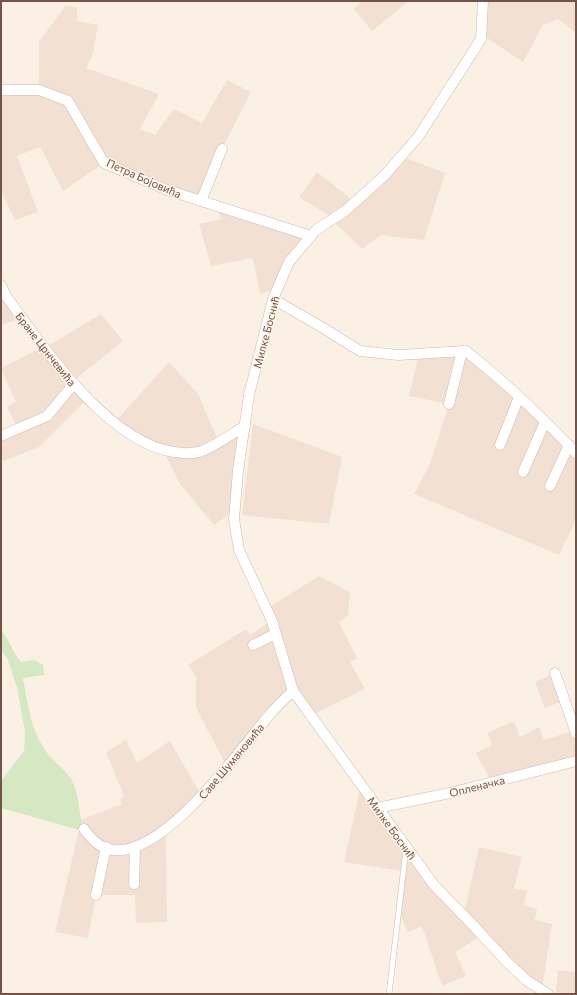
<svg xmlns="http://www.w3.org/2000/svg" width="577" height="995" font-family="Commissioner,sans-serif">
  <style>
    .residential { fill: #f2e1d3 }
    .green { fill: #d6e8c3 }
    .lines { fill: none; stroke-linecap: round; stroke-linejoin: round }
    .service-casing { stroke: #ceb8ae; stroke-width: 6 }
    .minor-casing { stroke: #ceb8ae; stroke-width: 11 }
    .service { stroke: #fff; stroke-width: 5 }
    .minor { stroke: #fff; stroke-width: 10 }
    .labels { text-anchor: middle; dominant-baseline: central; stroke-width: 3; stroke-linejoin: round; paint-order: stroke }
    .street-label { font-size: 11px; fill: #73544b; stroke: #fef4ea }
  </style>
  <rect width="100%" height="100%" fill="#fbf0e4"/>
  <g class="residential">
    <path d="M362,1H409L372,31L354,9Z"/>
    <path d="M483,1H576V33L558,19L543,25L523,62L481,34Z"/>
    <path d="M65,6L77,7V21L98,25L93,54L86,68L159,94L140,129L155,135L174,109L202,123L227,80L251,92L222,149L202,198L313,231L331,217L299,197L317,172L355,202L401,156L445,173L424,240L381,235L362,249L332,220L316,230L275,289L260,294L253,258L211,266L199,224L221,219L217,205L104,163L63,191L40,147L17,156L38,212L15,220L1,191V90H39V42Z"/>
    <path d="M1,294L46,347L101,314L123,341L72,382L116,421L169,362L198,394L218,440L241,427L230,514L214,525L180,484L164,452L122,433L86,400L39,447L1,462V433L17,427L7,407L16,402L1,368L41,348L19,319L1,325Z"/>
    <path d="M466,351L576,453V520L559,555L414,494L430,464L449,404L409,396L419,354Z"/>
    <path d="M253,424L342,457L329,524L242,515Z"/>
    <path d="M319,576L350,592L348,616L339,622L357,658L350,662L365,689L310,716L294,691L227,767L196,708V677L188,665L246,629L250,635L271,621L266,609Z"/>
    <path d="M555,673L571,716L576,715V761L492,783L476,753L492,745L487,733L514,721L520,737L539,727L544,740L572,731L563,701L545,708L535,682Z"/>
    <path d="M126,740L137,763L170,741L202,797L166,828L167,922L136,923L135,895H96L88,938L55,932L79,830L84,829L80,820L122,804L120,799L124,796L106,752Z"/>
    <path d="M361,785L464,914L479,847L522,857L514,889L527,890L524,905L537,909L535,920L552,924L542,990L483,935L455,952L466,976L442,986L422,926L408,932L398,910L401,871L344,862Z"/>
    <path d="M558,970L576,972V994H556Z"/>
  </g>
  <path class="green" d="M1,630C10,640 12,652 21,662L34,660L43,665L44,675L23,678C28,705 31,732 48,754C54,762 66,770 71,779C80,794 78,813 84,829L79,830L1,808V781L24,751L25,732L17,687L7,658L1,650Z"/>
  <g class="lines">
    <g class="service-casing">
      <path id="service" d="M389,994L406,849"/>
    </g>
    <g class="minor-casing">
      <g id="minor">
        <path d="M483,1L481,39L418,137L385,175L345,211L316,230L289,262L273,299L249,395L238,471L234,519L239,550L272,621L293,691L434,885L470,922L508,963L526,980L548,994"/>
        <path d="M1,90H39L68,101L104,163L167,190L311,236"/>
        <path d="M201,201L222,149"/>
        <path d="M1,285L6,296C46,350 122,466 199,452C209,450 235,432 245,426"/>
        <path d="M273,299L325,329L360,351L398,355L466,351C505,382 542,417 576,453"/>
        <path d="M449,404L462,351"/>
        <path d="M1,436L47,416L73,385"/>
        <path d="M500,445L519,397"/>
        <path d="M523,472L545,422"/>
        <path d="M550,486L569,445"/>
        <path d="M253,645L275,634"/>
        <path d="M555,673L576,733"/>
        <path d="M377,808L450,793L576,761"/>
        <path d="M84,829C91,839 100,849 113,850C166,856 240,749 272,712C278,705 286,698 293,691"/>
        <path d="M134,884L135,847"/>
        <path d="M96,895L106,847"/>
      </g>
    </g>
    <use href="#service" class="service"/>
    <use href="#minor" class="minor"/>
  </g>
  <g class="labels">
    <g class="street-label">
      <text transform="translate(144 178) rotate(24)">Петра Бојовића</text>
      <text transform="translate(266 332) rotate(-75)">Милке Боснић</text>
      <text transform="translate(46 349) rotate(52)">Бране Црнчевића</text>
      <text transform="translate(231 761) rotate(-50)">Саве Шумановића</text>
      <text transform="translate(477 786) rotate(-14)">Опленачка</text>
      <text transform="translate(392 828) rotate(54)">Милке Боснић</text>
    </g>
  </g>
  <rect width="577" height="995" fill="none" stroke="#73544b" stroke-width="4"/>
</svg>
